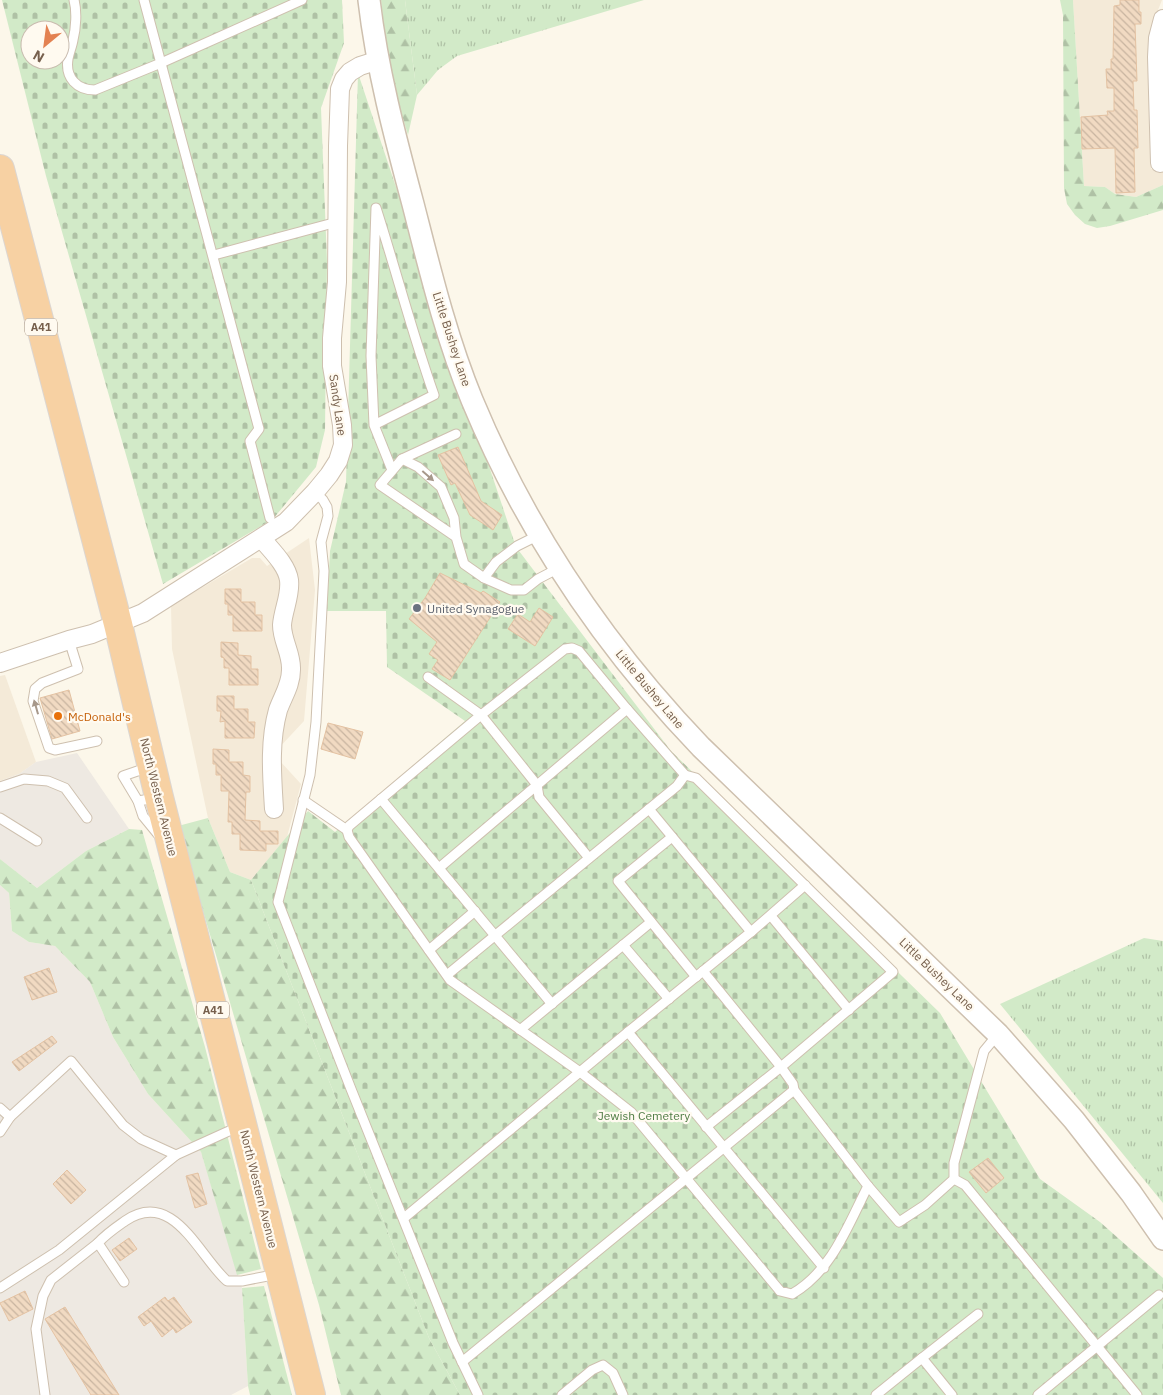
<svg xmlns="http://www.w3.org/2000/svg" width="1163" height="1395" font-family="'IBM Plex Sans',sans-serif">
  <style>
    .residential { fill: #f4ead8 }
    .industrial { fill: #eee9e2 }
    .grass { fill: url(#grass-tufts) }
    .forest { fill: url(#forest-firs) }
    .cemetery { fill: url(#cemetery-stones); fill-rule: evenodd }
    .building { fill: url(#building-back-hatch); stroke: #e4c2a2 }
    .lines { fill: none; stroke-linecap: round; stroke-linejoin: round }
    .service-casing { stroke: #cec0af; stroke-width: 11 }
    .minor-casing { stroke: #cec0af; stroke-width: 20 }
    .tertiary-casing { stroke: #cec0af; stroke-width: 24 }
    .trunk-casing { stroke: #dcd6d1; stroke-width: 30 }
    .service { stroke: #fff; stroke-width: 9 }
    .minor { stroke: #fff; stroke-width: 18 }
    .tertiary { stroke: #fff; stroke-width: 21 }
    .trunk { stroke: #f7d1a3; stroke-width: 28 }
    .oneway { fill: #a7988b }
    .worship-dot { fill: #6b7280; stroke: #fffaf0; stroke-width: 2 }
    .food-dot { fill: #e8710a; stroke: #fffaf0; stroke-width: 2 }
    .labels { text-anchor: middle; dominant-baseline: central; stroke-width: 4.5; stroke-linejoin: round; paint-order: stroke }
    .shield { fill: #fffaf0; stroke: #a08e7e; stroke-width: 1 }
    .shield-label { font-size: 11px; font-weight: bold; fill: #77604d }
    .street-label { font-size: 12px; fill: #77604d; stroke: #fffaf0 }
    .worship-label { font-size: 12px; fill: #5b616d; stroke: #fffaf0; text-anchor: start }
    .food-label { font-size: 12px; fill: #c56008; stroke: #fffaf0; text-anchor: start }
    .park-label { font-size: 12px; fill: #4f7c44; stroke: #fffaf0 }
  </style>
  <defs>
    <pattern id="grass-tufts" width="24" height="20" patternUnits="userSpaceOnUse" patternTransform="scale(1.25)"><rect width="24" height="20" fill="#d2eac8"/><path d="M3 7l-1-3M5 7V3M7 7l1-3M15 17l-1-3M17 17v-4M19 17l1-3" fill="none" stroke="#afc1a5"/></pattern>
    <pattern id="forest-firs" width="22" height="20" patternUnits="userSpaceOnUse" patternTransform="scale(1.25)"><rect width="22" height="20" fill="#d2eac8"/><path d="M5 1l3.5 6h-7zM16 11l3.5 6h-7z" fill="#afc1a5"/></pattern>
    <pattern id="cemetery-stones" width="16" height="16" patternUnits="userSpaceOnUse" patternTransform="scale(1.25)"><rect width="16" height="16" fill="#d2eac8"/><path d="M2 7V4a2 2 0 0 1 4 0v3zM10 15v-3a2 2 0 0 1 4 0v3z" fill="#afc1a5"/></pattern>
    <pattern id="building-back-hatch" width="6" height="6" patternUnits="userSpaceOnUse" patternTransform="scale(1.25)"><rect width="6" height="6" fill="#f1dac2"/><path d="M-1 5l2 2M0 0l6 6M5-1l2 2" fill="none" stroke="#c8b4a0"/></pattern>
  </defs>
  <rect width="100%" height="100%" fill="#fcf7ea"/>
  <g class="residential">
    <path d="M1073,0H1162L1152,25L1148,57L1151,169H1163V185L1136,197L1115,194L1105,187L1084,186Z"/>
    <path d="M309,538L315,590L304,721L277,750L279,760L301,784L287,837L251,880L230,872L208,818L172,649L171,606L252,558H260L267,566Z"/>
    <path d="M5,675L36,762L19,774L0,781V676Z"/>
  </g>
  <g class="industrial">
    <path d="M77,753L129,829L86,851L37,888L0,859V781L19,774L36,762Z"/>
    <path d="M0,885L9,893L12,931L29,942L55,946L90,982L113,1037L148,1094L201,1152L242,1288L248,1386L231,1395H0Z"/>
  </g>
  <g class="grass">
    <path d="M405,0H644L457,56L438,70L417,95Z"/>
    <path d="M1144,938L1163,941V1203L1000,1004Z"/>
  </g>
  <g class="forest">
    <path d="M381,0H405L417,95L408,135L389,72Z"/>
    <path d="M1060,0H1073L1084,186L1105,187L1115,194L1136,197L1163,185V210L1110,226L1097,228L1085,224L1075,215L1067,204L1064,188L1063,15Z"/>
    <path d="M208,818L230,872L251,880L429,1338L460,1395H341L319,1305L178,826Z"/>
    <path d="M129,829L142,830L205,1047L261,1269L237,1275L201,1152L148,1094L113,1037L90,982L55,946L29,942L12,931L9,893L0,885V859L37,888L86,851Z"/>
    <path d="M264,1286L292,1395H250L248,1386L242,1288Z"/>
  </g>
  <g class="cemetery">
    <path d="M2,0H342L344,43L321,108L327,262L325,430L316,467L273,519L163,584L46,176ZM30,30H60V60H30Z"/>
    <path d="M358,73L516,547L671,751L940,1013L1040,1179L1100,1222L1163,1278V1395H460L429,1338L251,880L308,811L335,832L465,721L387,667L386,611H327L330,551L346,482Z"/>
  </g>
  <g class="building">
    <path d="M1120,0H1139V12H1141V24H1135L1137,81H1133L1134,110H1137L1138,148H1134L1135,192L1116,193L1115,148L1082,149L1081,117L1108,115L1107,111H1114V88H1107L1106,69H1111V59H1113L1114,6L1120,5Z"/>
    <path d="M458,447L481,501L502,515L493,530L470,515L455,483L451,485L438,455Z"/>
    <path d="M440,573L481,593L483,591L500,602L450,680L432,669L438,660L429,654L437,642L409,619L425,598Z"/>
    <path d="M225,589H241V602H255V615H262V631H233V615H228V604H225Z"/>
    <path d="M539,608L553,617L535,646L508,629L518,614L530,622Z"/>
    <path d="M221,642L238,643V655L251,656V669H258V685H229V668H224V658L221,657Z"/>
    <path d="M69,690L80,731L52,739L40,698Z"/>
    <path d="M217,696H234V709H248V722H255L254,738H225V721L220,722L221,711H217Z"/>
    <path d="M328,723L363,732L355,759L321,749Z"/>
    <path d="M213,749L229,750V762H243V775L250,776V792H246L245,820L260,821V831H278V844H266V851L240,850V834H232V822H228L229,791H221V775H216V764H213Z"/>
    <path d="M49,968L57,992L32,1000L24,977Z"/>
    <path d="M52,1036L57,1042L19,1071L12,1062Z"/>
    <path d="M988,1158L1004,1178L986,1193L969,1172Z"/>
    <path d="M67,1170L86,1190L71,1204L53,1184Z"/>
    <path d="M198,1173L207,1204L195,1208L186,1176Z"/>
    <path d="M129,1238L137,1249L120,1261L112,1250Z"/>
    <path d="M25,1291L33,1309L9,1321L0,1303Z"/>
    <path d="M165,1297L168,1301L174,1297L192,1322L176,1333L173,1328L162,1337L151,1321L144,1326L138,1317Z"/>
    <path d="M65,1307L119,1395H91L45,1319Z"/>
  </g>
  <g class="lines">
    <g class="service-casing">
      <g id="service">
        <path d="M74,0C77,11 76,28 73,40C72,46 69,53 68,59C65,78 77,90 95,90L161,63L302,0"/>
        <path d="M144,0L259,429L250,441L270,518"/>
        <path d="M214,255L337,222"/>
        <path d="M374,425L434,395C412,333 396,270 376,208L371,356L374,425L392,470"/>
        <path d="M402,459L456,434"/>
        <path d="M315,492L323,500L327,507L328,516L321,542L324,571L316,722L310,775L278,902L351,1089L453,1343L478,1395"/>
        <path d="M456,537L380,485L402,459L418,467L441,487L454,518L456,537L464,564L484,578L511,590H524L538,579L559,568"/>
        <path d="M484,578L496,562L517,546L539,535"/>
        <path d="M69,640L78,669L42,683L35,689L33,701L49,748L55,750L97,741"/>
        <path d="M428,677L481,715L537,785L539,797L589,858"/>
        <path d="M149,767L123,776L138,801L156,798"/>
        <path d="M0,787L24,779L48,781L65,788L87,818"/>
        <path d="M381,799L552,1004"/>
        <path d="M303,800L347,830"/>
        <path d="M138,801L143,816L161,838"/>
        <path d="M649,809L751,932"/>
        <path d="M0,818L37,841"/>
        <path d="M672,837L618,881L696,977"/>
        <path d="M439,868L627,709"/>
        <path d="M771,916L849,1010"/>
        <path d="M623,945L669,999"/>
        <path d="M429,950L475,911"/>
        <path d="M703,971L781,1067L793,1084L794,1090L868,1186L899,1222L925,1205L954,1179V1163L984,1051L998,1034"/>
        <path d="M447,975L677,786L685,775"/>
        <path d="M520,1030L651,922"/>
        <path d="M628,1032L824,1268"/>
        <path d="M0,1108L10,1117L71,1061L123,1125L141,1139L176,1155"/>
        <path d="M706,1127L781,1067L893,972L696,778L685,775L627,709L579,651L572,648L565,649L481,715L349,826L347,830L349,837L450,980L580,1072L631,1112L780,1291L792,1294C832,1271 848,1225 868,1186"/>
        <path d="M0,1132L10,1117"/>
        <path d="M954,1179L965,1185L1137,1395"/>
        <path d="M404,1218L628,1032L751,932L805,885"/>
        <path d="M124,1282L98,1243C106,1234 115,1228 125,1221C173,1188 198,1255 227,1281H242L278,1274"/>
        <path d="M0,1288L59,1250L176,1155L240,1126"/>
        <path d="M922,1358L978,1314"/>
        <path d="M462,1362L794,1090"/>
        <path d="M45,1395L36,1329L43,1296L51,1280L98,1243"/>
        <path d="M562,1395L592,1370L603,1365L613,1373L623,1395"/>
        <path d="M876,1395L922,1358L952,1395"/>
        <path d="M1038,1395L1159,1295"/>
      </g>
    </g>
    <g class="minor-casing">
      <g id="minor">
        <path d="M1160,163L1157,57L1158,38L1163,19"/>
        <path d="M262,539C271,550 287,565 289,580C291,595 283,610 282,625C282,641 292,654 291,670C291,685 283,696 278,710C269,742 272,776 274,809"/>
        <path d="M0,663L69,640L92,634L143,613L286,522L315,492L329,475L338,461L343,445L342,425L332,366V338L337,282L338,146L340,89L344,79L350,72L360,66L379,60"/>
      </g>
    </g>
    <g class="tertiary-casing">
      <path id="tertiary" d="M369,0C377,69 395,137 413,204C430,270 446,337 472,400C526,530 604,646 701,747L998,1034L1074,1120L1131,1193L1163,1239"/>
    </g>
    <g class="trunk-casing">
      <path id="trunk" d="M0,169L118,624L159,797L311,1395"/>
    </g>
    <use href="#service" class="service"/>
    <use href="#minor" class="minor"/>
    <use href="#tertiary" class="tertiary"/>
    <use href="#trunk" class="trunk"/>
  </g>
  <defs><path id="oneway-solid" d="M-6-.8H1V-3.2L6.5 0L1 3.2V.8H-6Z" transform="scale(1.25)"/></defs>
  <g class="oneway">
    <use href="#oneway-solid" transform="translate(428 476) rotate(41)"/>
    <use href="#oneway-solid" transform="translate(36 707) rotate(-106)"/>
  </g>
  <circle class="worship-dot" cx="417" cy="608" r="5"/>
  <circle class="food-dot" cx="58" cy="716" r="5"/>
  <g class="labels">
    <g class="shield">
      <rect x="25" y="318.5" width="32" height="17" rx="4"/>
      <rect x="197" y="1001.5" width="32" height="17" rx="4"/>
    </g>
    <g class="shield-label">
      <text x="41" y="327">A41</text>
      <text x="213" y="1010">A41</text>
    </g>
    <g class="street-label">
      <text transform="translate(452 339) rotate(72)">Little Bushey Lane</text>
      <text transform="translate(338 405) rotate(82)">Sandy Lane</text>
      <text transform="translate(650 689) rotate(50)">Little Bushey Lane</text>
      <text transform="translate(159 797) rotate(76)">North Western Avenue</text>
      <text transform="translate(937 974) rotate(44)">Little Bushey Lane</text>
      <text transform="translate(259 1189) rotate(76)">North Western Avenue</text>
    </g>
    <g class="worship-label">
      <text x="427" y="608">United Synagogue</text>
    </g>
    <g class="food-label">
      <text x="68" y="716">McDonald's</text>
    </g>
    <g class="park-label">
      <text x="644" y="1115">Jewish Cemetery</text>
    </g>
  </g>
  <g transform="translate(45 45) rotate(209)"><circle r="24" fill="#fffaf0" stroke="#c9bcaf"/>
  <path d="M0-4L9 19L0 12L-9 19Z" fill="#e38252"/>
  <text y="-8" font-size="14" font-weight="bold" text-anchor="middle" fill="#77604d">N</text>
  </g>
</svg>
